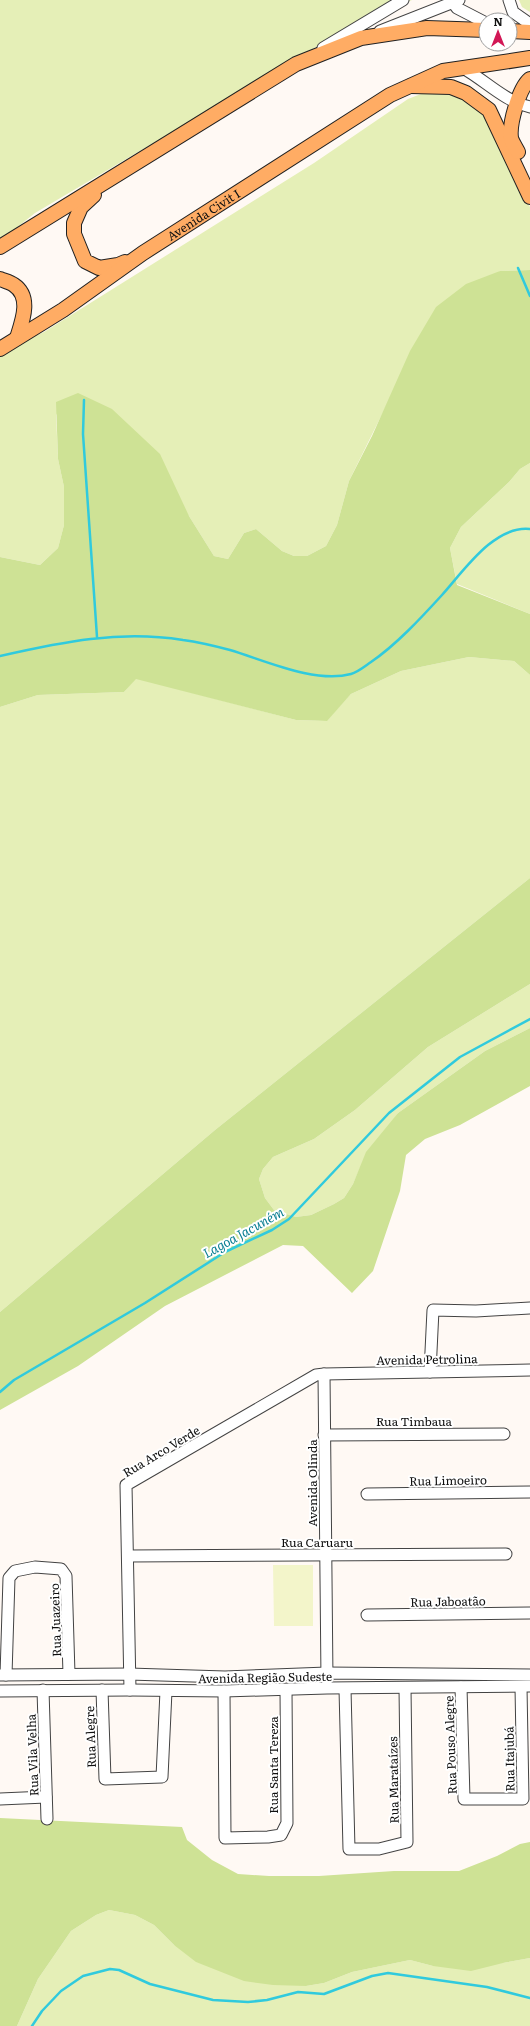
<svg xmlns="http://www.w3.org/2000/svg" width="530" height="2026" font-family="Literata,serif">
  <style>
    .green { fill: #e5efb7 }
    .forest { fill: #cee295 }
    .pitch { fill: #f3f5ca }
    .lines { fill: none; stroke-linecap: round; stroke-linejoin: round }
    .stream { stroke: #30cadd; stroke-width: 2.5 }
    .minor-casing { stroke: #434343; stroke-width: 13 }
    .major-casing { stroke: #212121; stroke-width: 16 }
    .minor { stroke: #fff; stroke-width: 11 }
    .major { stroke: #ffac64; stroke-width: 14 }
    .labels { text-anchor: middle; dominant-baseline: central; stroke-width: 4; stroke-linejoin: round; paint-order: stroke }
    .street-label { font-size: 12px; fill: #101010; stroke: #fff }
    .water-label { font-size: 13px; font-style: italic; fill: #0b7f92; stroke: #fff }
  </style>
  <rect width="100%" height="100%" fill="#fff9f4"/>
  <g class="green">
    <path d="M0,0H412L353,25L35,213L0,241Z"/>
    <path d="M519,0H530V12L522,7Z"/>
    <path d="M440,90L479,103L530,207V270L500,271L391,396L349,481L337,525L326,546L307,556H294L282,551L256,529L244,533L228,559L214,556L189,516L56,414L58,459L64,487V525L58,548L40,565L0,557V351L44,332L314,163L408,99L426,92Z"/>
    <path d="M530,463V614L457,584L450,548L461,527L509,482L520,469Z"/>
    <path d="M469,657L514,661L530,675V878L215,1130L0,1312V707L38,695L124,692L136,678L296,720L326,721L351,694L401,671Z"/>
    <path d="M530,984V1028L485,1051L398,1113L360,1168L353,1184L344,1198L334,1204L311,1215L296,1217L274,1210L265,1198L259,1179L263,1169L273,1157L314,1139L355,1110L428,1047Z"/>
    <path d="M109,1910L135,1915L154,1925L174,1945L306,1986L324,1983L352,1972L410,1960L433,1966L503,1963L530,1958V2026H17L38,1979L71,1931L96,1915Z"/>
  </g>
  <g class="forest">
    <path d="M530,270V463L520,469L509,482L461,527L450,548L457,585L530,614V675L514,661L469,657L401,671L351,694L327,721L296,720L136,679L124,692L38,695L0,707V557L40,565L58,548L64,525V487L58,459L56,402L78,393L112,409L160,454L189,516L214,556L228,559L244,533L256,529L282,551L294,556H307L326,546L337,525L349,481L372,436L410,351L436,307L466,284L500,271Z"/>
    <path d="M530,878V984L428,1047L355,1110L314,1139L273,1157L263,1169L259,1179L265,1198L274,1210L296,1217L311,1215L334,1204L344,1198L353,1184L366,1152L398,1113L485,1051L530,1028V1086L460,1125L425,1139L406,1155L400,1191L373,1271L352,1293L303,1246L283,1245L165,1306L78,1366L0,1410V1312L215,1130Z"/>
    <path d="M0,1818L182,1827L187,1840L212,1860L238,1874L269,1876H319L394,1871H459L497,1856L520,1844L530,1842V1958L503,1963L471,1971L433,1966L410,1960L352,1972L324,1983L306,1986L273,1985L244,1981L196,1962L174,1945L154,1925L135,1915L109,1910L96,1915L71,1931L38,1979L17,2026H0Z"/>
  </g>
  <path class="pitch" d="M273,1565H313V1626H274Z"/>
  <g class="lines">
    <g class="stream">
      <path d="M518,268L530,296"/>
      <path d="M84,400L83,434L97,637"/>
      <path d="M0,656C62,642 119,630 183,640C198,642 215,646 230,650C264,660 315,684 351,674C358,672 365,666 371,662C396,645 421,618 442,595C463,572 494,525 530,529"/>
      <path d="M0,1392L14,1380L145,1303L225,1252L272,1230L289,1219L389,1113L460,1057L530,1019"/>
      <path d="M32,2026L42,2011L61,1991L83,1976L110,1969L119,1970L150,1984L213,2000L248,2002L267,2000L298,1992L324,1994L372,1976L388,1973L487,1987L530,1998"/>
    </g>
    <g class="minor-casing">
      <g id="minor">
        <path d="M451,0L457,8L486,23"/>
        <path d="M509,0L513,12L530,24"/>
        <path d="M380,31L459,0"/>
        <path d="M323,48L403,0"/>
        <path d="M463,68C486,81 504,101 530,107"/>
        <path d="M430,1372L433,1310L476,1311L530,1308"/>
        <path d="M324,1374L327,1679"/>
        <path d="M324,1435L504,1434"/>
        <path d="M367,1494L530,1492"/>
        <path d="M128,1556L506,1554"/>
        <path d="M367,1615L530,1613"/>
        <path d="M0,1675L129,1674L225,1677L327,1673L530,1675"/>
        <path d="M6,1675L9,1578L15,1571L35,1567L61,1569L66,1576L69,1674"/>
        <path d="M461,1687L464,1799H523L521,1687"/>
        <path d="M345,1689L349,1849H379L407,1842L405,1688"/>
        <path d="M43,1690L47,1819"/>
        <path d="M102,1690L105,1779L162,1777L166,1691"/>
        <path d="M130,1690L126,1485L316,1375L324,1374L530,1370"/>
        <path d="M0,1691L130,1690L224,1691L327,1688L530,1686"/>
        <path d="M224,1691L225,1838L268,1837L281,1835L287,1823L286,1690"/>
        <path d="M0,1799L46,1797"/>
      </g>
    </g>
    <g class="major-casing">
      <g id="major">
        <path d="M510,31L530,32"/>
        <path d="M411,86L451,87L466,93L489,110L530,197"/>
        <path d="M518,152C516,148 512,142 511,138C509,124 519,88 530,79"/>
        <path d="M94,195L81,207L74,223V234L85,261L99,268L118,265L125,262"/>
        <path d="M0,247L296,64L361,38L427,28L486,30"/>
        <path d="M0,279C5,281 10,282 14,285C32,297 22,322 17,338"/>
        <path id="s1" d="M0,349L63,310L143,253L390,95L443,71L530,58"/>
      </g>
    </g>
    <use href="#minor" class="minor"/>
    <use href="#major" class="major"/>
  </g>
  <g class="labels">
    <g class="street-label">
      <text stroke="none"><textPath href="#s1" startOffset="244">Avenida Civit I</textPath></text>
      <text transform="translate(427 1359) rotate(-1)">Avenida Petrolina</text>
      <text x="414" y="1421">Rua Timbaua</text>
      <text transform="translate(161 1451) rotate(-31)">Rua Arco Verde</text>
      <text transform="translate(448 1480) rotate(-1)">Rua Limoeiro</text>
      <text transform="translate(312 1483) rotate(-90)">Avenida Olinda</text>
      <text x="317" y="1542">Rua Caruaru</text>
      <text transform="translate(448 1601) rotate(-1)">Rua Jaboatão</text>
      <text transform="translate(55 1620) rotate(-92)">Rua Juazeiro</text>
      <text transform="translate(265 1677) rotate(-1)">Avenida Região Sudeste</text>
      <text transform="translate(90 1737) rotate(-92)">Rua Alegre</text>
      <text transform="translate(450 1745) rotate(-92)">Rua Pouso Alegre</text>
      <text transform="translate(32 1755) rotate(-92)">Rua Vila Velha</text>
      <text transform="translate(509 1759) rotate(-91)">Rua Itajubá</text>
      <text transform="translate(273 1765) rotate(-90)">Rua Santa Tereza</text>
      <text transform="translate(393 1780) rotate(-91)">Rua Marataízes</text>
    </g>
    <g class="water-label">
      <text transform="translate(243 1232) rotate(-29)">Lagoa Jacuném</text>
    </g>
  </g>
  <g transform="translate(498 32)"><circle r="19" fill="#ffffff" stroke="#9f9f9f"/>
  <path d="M0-3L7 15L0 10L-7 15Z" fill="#d21756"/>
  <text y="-6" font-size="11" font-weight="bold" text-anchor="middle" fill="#101010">N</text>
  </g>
</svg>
